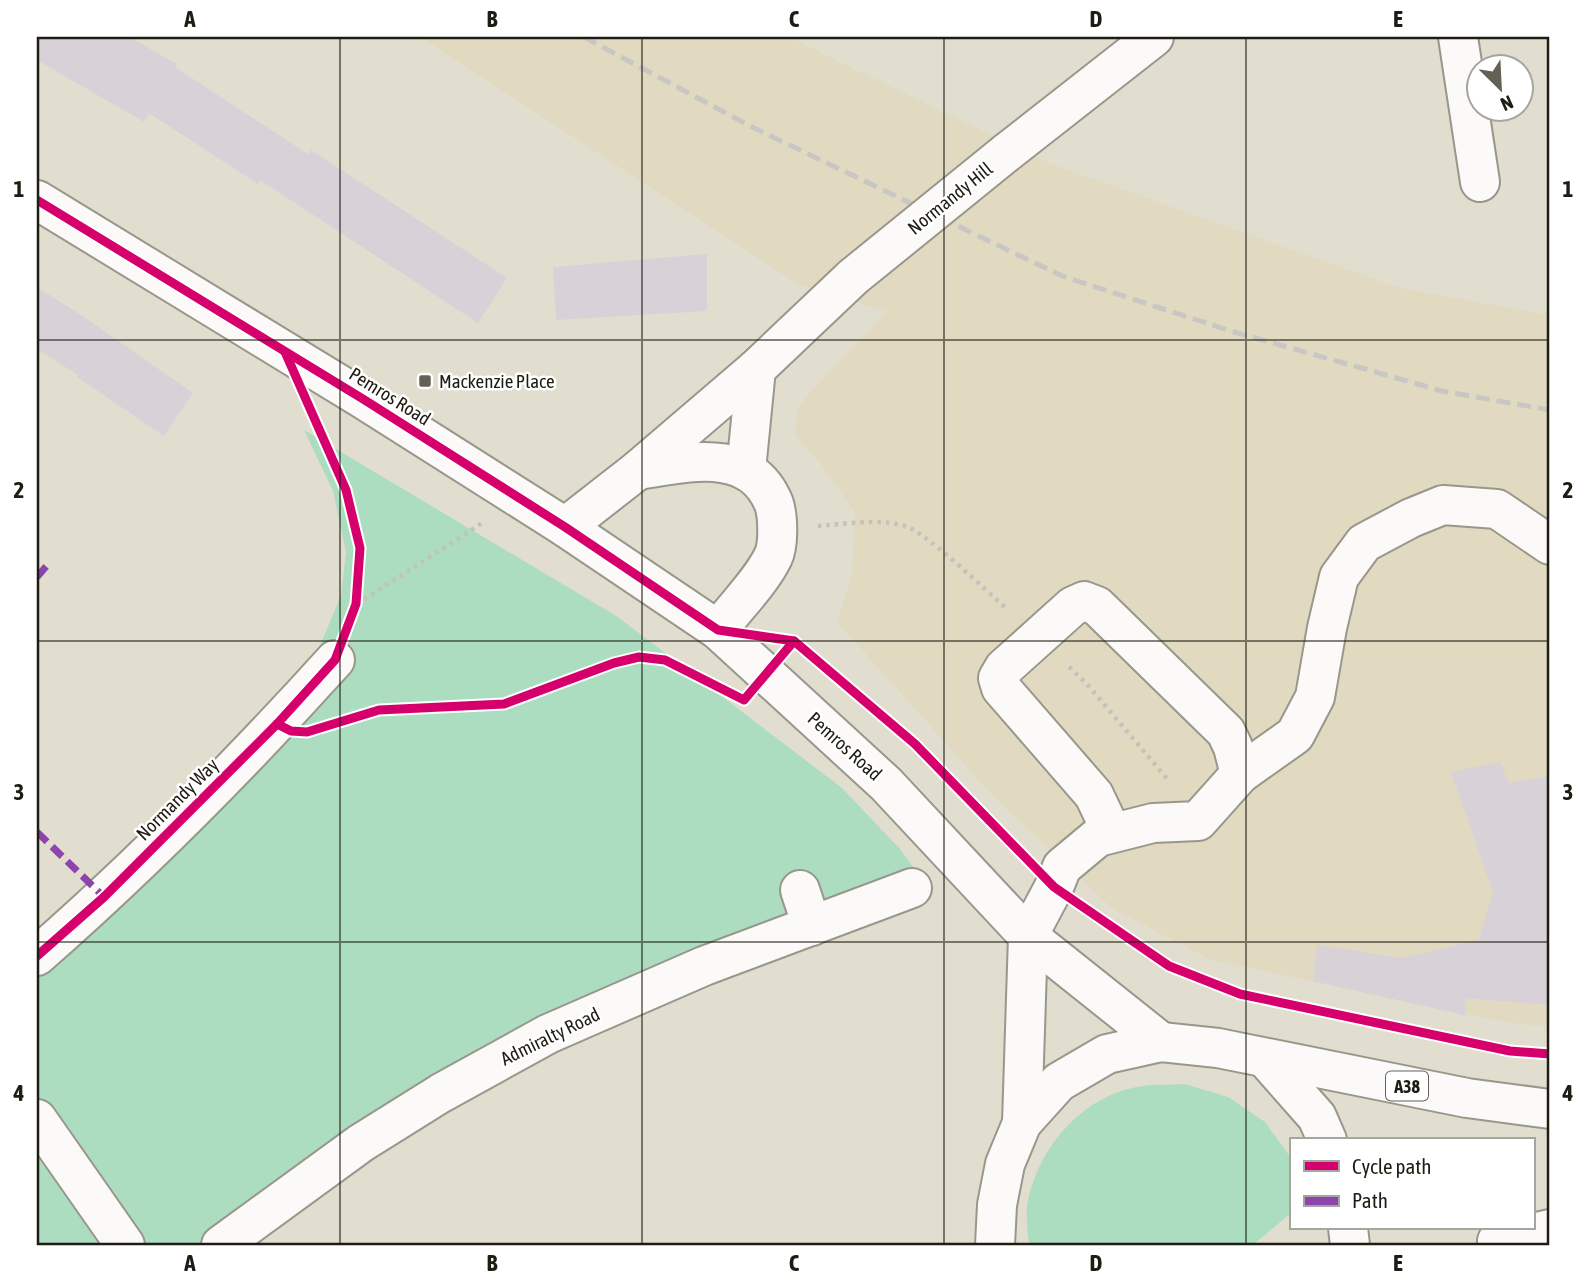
<svg xmlns="http://www.w3.org/2000/svg" width="1587" height="1282" font-family="'Asap Condensed',sans-serif">
  <style>
    .built { fill: #e1dac1 }
    .green { fill: #acddc0 }
    .building { fill: #d8d1d7 }
    .lines { fill: none; stroke-linecap: round; stroke-linejoin: round }
    .minor-casing { stroke: #99968b; stroke-width: 42 }
    .highway-casing { stroke: #99968b; stroke-width: 42 }
    .path { stroke: #c3c2bc; stroke-width: 4.5; stroke-dasharray: 3.5 5; stroke-linecap: butt }
    .minor { stroke: #fbfaf8; stroke-width: 38 }
    .highway { stroke: #fbfaf8; stroke-width: 38 }
    .rail { stroke: #c8c7c3; stroke-width: 5; stroke-dasharray: 14 7; stroke-linecap: butt }
    .minor-bridge-casing { stroke: #99968b; stroke-width: 42; stroke-linecap: butt }
    .minor-bridge { stroke: #fbfaf8; stroke-width: 38 }
    .quiet { stroke: #8e44ad; stroke-width: 7; stroke-dasharray: 14 7; stroke-linecap: butt }
    .cycleway-casing { stroke: #fff; stroke-width: 13 }
    .cycleway { stroke: #d6006c; stroke-width: 9 }
    .grid { fill: none; stroke: #1f1d13; stroke-width: 2; stroke-opacity: 0.55 }
    .poi-dot { fill: #636155; stroke: #fff; stroke-width: 2.5 }
    .labels { text-anchor: middle; dominant-baseline: central; stroke-width: 5; stroke-linejoin: round; paint-order: stroke }
    .shield { fill: #fff; stroke: #62615a; stroke-width: 2 }
    .shield-label { font-size: 18px; font-weight: bold; fill: #1f1d13 }
    .street-label { font-size: 19px; fill: #1f1d13; stroke: #fff }
    .poi-label { font-size: 19px; fill: #1f1d13; stroke: #fff; text-anchor: start }
    .neatline { fill: none; stroke: #1f1d13; stroke-width: 2.5 }
    .grid-label { font-size: 23px; text-anchor: middle; font-weight: bold; fill: #1f1d13 }
  </style>
  <rect width="100%" height="100%" fill="#e2decf"/>
  <path class="built" d="M420,37H789L1049,163L1400,288L1550,315V1025H1526L1465,1015L1209,959L1113,909L990,793L837,622L852,575L855,513L820,463L795,435L797,409L812,390L887,312L799,285Z"/>
  <g class="green">
    <path d="M304,430L618,617L842,788L900,849L927,886L548,1034L221,1245H37V947L309,671L341,596L346,552L333,491Z"/>
    <path d="M1185,1084L1228,1097L1265,1122L1291,1158V1213L1253,1245H1029C1028,1233 1026,1219 1027,1207C1036,1149 1082,1095 1142,1086C1156,1084 1171,1085 1185,1084Z"/>
  </g>
  <g class="building">
    <path d="M37,37H129L177,64L175,67L242,111L308,154L311,150L507,278L478,323L260,180L258,184L149,113L144,122L37,60Z"/>
    <path d="M707,254V311L556,320L553,267Z"/>
    <path d="M37,287L84,317L193,393L164,436L77,377L78,375L37,349Z"/>
    <path d="M1500,762L1509,783L1550,776V1005L1466,998L1465,1015L1313,981L1317,945L1402,958L1479,940L1493,892L1451,772Z"/>
  </g>
  <g class="lines">
    <g class="minor-casing">
      <g id="minor">
        <path d="M1458,37L1480,182"/>
        <path d="M1006,153L1154,37"/>
        <path d="M37,200L363,399L565,527L718,630L886,784L1028,936L1161,1042"/>
        <path d="M638,470C686,463 750,445 774,504C778,516 779,545 773,557C760,583 736,606 718,630"/>
        <path d="M746,470L756,369"/>
        <path d="M565,527L638,470L756,369L853,277"/>
        <path d="M1112,833L1094,795L1001,688L998,678L1004,668L1073,606L1084,601L1097,606L1226,732L1233,747L1240,774"/>
        <path d="M800,890L812,926"/>
        <path d="M37,956C142,864 241,764 335,660"/>
        <path d="M37,1119L125,1245"/>
        <path d="M1022,1123L1028,936L1054,887L1062,867L1098,837L1153,823L1198,821L1240,774L1295,735L1315,697L1327,628L1339,577L1364,543L1411,518L1443,505L1497,509L1550,545"/>
        <path d="M221,1245L361,1143L441,1093L548,1034L704,966L912,888"/>
      </g>
    </g>
    <g class="highway-casing">
      <g id="highway">
        <path d="M1265,1058L1317,1117L1327,1140"/>
        <path d="M1348,1228L1350,1245"/>
        <path d="M1497,1241L1550,1229"/>
        <path d="M995,1245L997,1205L1005,1164L1022,1123L1059,1082L1107,1054L1161,1042L1218,1048L1467,1098L1550,1109"/>
      </g>
    </g>
    <g class="path">
      <path d="M315,421C343,483 376,552 351,620"/>
      <path d="M818,526C846,524 877,518 905,526C926,532 986,591 1006,608"/>
      <path d="M357,604L482,523"/>
      <path d="M1069,667L1086,683L1169,781"/>
    </g>
    <use href="#minor" class="minor"/>
    <use href="#highway" class="highway"/>
    <path class="rail" d="M584,37L750,126L1062,276L1231,331L1442,391L1550,410"/>
    <g class="minor-bridge-casing">
      <path id="minor-bridge" d="M853,277L1006,153"/>
    </g>
    <use href="#minor-bridge" class="minor-bridge"/>
    <g class="quiet">
      <path d="M37,577L49,563"/>
      <path d="M37,832L104,897"/>
    </g>
    <g class="cycleway-casing">
      <g id="cycleway">
        <path d="M37,200L363,399L565,527L718,630L794,641L915,744L1054,887L1169,966L1240,994L1510,1051L1550,1054"/>
        <path d="M277,724L291,731L307,732L379,710L504,704L614,663L639,657L665,660L744,700L794,641"/>
        <path d="M37,956L104,897L277,724L335,660L356,604L360,548L346,490L285,352"/>
      </g>
    </g>
    <use href="#cycleway" class="cycleway"/>
  </g>
  <path class="grid" d="M340,37V1245M642,37V1245M944,37V1245M1246,37V1245M37,340H1550M37,641H1550M37,942H1550"/>
  <rect class="poi-dot" x="418" y="374" width="14" height="14" rx="3.5"/>
  <g class="labels">
    <rect class="shield" x="1386" y="1071.5" width="42" height="29" rx="5"/>
    <g class="shield-label">
      <text x="1407" y="1086">A38</text>
    </g>
    <g class="street-label">
      <text transform="translate(950 198) rotate(-39)">Normandy Hill</text>
      <text transform="translate(390 396) rotate(32)">Pemros Road</text>
      <text transform="translate(845 746) rotate(42)">Pemros Road</text>
      <text transform="translate(177 799) rotate(-45)">Normandy Way</text>
      <text transform="translate(550 1036) rotate(-26)">Admiralty Road</text>
    </g>
    <g class="poi-label">
      <text x="439" y="381">Mackenzie Place</text>
    </g>
  </g>
  <rect width="1587" height="1282" fill="none" stroke="#ffffff" stroke-width="77"/>
  <rect x="1290" y="1138" width="245" height="91" fill="#ffffff" stroke="#a5a5a1" stroke-width="2"/>
  <rect x="1304" y="1161" width="35" height="10" fill="#d6006c" stroke="#a5a5a1" stroke-width="2"/>
  <text x="1352" y="1174" font-size="21" fill="#1f1d13">Cycle path</text>
  <rect x="1304" y="1196" width="35" height="10" fill="#8e44ad" stroke="#a5a5a1" stroke-width="2"/>
  <text x="1352" y="1208" font-size="21" fill="#1f1d13">Path</text>
  <g transform="translate(1500 88) rotate(156)"><circle r="33" fill="#ffffff" stroke="#a5a5a1" stroke-width="2"/>
  <path d="M0-5L12 26L0 18L-12 26Z" fill="#636155"/>
  <text y="-10" font-size="19" font-weight="bold" text-anchor="middle" fill="#1f1d13">N</text>
  </g>
  <rect x="38" y="38" width="1510" height="1206" class="neatline"/>
  <g class="grid-label">
    <text x="190" y="27">A</text>
    <text x="492" y="27">B</text>
    <text x="794" y="27">C</text>
    <text x="1096" y="27">D</text>
    <text x="1398" y="27">E</text>
    <text x="19" y="197">1</text>
    <text x="1568" y="197">1</text>
    <text x="19" y="498">2</text>
    <text x="1568" y="498">2</text>
    <text x="19" y="800">3</text>
    <text x="1568" y="800">3</text>
    <text x="19" y="1101">4</text>
    <text x="1568" y="1101">4</text>
    <text x="190" y="1271">A</text>
    <text x="492" y="1271">B</text>
    <text x="794" y="1271">C</text>
    <text x="1096" y="1271">D</text>
    <text x="1398" y="1271">E</text>
  </g>
</svg>
